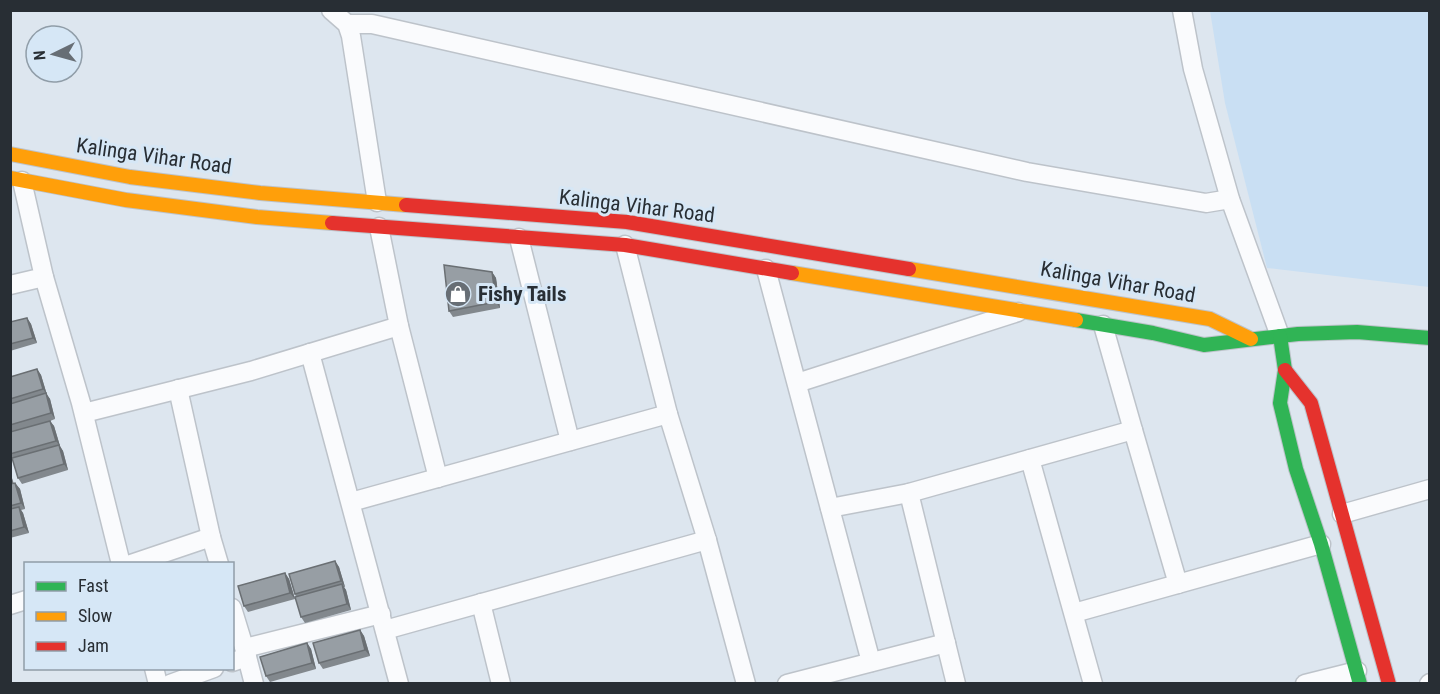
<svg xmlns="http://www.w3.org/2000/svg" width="1440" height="694" font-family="'Roboto Condensed',sans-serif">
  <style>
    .green { fill: #c9dff3 }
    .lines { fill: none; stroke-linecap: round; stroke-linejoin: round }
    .street-casing { stroke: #bdc3ca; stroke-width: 21 }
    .fast-casing { stroke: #bdc3ca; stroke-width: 16 }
    .slow-casing { stroke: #bdc3ca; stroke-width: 16 }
    .jam-casing { stroke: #bdc3ca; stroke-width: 16 }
    .street { stroke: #fafbfd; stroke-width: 18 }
    .fast { stroke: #30b455; stroke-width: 14 }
    .slow { stroke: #ff9f0a; stroke-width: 14 }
    .jam { stroke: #e5322d; stroke-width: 14 }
    .wall { fill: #82888d }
    .shaded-wall { fill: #6a6f73 }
    .building { fill: #979ea4; stroke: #6a6f73; stroke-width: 1.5 }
    .labels { text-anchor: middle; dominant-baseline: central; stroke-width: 6; stroke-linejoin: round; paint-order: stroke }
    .street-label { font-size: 21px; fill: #282e34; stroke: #d6e7f6 }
    .poi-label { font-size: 21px; font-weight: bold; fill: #282e34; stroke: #d6e7f6; text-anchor: start }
  </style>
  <rect width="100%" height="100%" fill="#dde6ef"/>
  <path class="green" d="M1210,11H1429V287L1267,268L1225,103Z"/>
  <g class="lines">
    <g class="street-casing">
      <g id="street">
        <path d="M331,10L347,24L351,36L377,202"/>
        <path d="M1182,10L1193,69L1230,199L1280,336"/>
        <path d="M347,24H372L1027,172L1206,203L1230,199"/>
        <path d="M519,238L570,441"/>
        <path d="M625,245L668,414L707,540L746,684"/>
        <path d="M766,269L871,662"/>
        <path d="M44,277L81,403L121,564"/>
        <path d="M10,285L44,277L22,181"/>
        <path d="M399,326L438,478"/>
        <path d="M310,353L399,684"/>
        <path d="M797,383L1018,312"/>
        <path d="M178,389L211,537"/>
        <path d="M84,413L251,371L399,326L379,227"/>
        <path d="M1133,430L1178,584"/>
        <path d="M1030,459L1093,684"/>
        <path d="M351,502L668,414"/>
        <path d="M830,508L909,493"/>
        <path d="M1342,514L1430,489"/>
        <path d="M131,564L211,537L219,564"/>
        <path d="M481,603L501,684"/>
        <path d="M10,605L26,600"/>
        <path d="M232,608L247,657L232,662"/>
        <path d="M1074,613L1321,544"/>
        <path d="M385,630L707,540"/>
        <path d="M245,648L381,614"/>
        <path d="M247,657L254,684"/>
        <path d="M154,668L158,684"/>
        <path d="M170,684L214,668"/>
        <path d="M787,684L946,643"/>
        <path d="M956,684L909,493L1133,430L1103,325"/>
        <path d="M1305,684L1357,671"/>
        <path d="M1429,684L1430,683"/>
      </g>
    </g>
    <g class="fast-casing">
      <g id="fast">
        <path d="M1076,320L1153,333L1204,345L1298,334L1357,332L1430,338"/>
        <path d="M1280,336L1285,370L1280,403L1296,469L1321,544L1360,684"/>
      </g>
    </g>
    <g class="slow-casing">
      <g id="slow">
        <path d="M10,154L130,177L260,193L406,205"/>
        <path d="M10,178L126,200L257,217L332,223"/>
        <path d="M909,269L1210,319L1251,339"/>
        <path d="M792,273L1076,320"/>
      </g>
    </g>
    <g class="jam-casing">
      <g id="jam">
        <path d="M406,205L627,222L909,269"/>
        <path d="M332,223L625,245L792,273"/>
        <path d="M1285,370L1311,403L1389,684"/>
      </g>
    </g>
    <use href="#street" class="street"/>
    <use href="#fast" class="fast"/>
    <use href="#slow" class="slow"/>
    <use href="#jam" class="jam"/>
  </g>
  <g class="wall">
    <path d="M492,272L496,278L500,308L453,317L449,311Z"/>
    <path d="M27,318L31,324L37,343L10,351V322Z"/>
    <path d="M37,369L41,375L47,395L50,399L55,419L50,421L54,426L60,446L63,451L68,470L22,484L18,478L12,458L10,456V377Z"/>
    <path d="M10,472L14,484L15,483L20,489L25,509L21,510L23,513L29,533L10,538Z"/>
    <path d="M335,561L339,567L345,587H344L346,590L351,610L305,623L301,617L296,597L295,594Z"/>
    <path d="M285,573L289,579L295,599L248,612L244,606Z"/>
    <path d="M360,630L364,636L370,656L323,669L319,663Z"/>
    <path d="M307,643L311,649L316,669L270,682L266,676Z"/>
  </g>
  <g class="shaded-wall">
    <path d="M492,272L496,278L500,308L496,302Z"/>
    <path d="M27,318L31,324L37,343L33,338Z"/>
    <path d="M37,369L41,375L47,395L43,389Z"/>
    <path d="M46,393L50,399L55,419L51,413Z"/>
    <path d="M50,421L54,426L60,446L56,441Z"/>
    <path d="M59,445L63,451L68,470L64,464Z"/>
    <path d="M10,472L14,486L10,480Z"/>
    <path d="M15,483L20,489L25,509L21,503Z"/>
    <path d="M19,507L23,513L29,533L24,527Z"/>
    <path d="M335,561L339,567L345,587L341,581Z"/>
    <path d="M285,573L289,579L295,599L290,593Z"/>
    <path d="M342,584L346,590L351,610L347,604Z"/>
    <path d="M360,630L364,636L370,656L365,650Z"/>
    <path d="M307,643L311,649L316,669L312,663Z"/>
  </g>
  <g class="building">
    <path d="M444,265L492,272L496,302L449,311Z"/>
    <path d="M27,318L33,338L10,344V322Z"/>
    <path d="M37,369L43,389L10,399V377Z"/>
    <path d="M46,393L51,413L10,425V404Z"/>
    <path d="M50,421L56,441L10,454V432Z"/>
    <path d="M59,445L64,464L18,478L12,458Z"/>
    <path d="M15,483L21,503L10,506V484Z"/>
    <path d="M19,507L24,527L10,531V509Z"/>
    <path d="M335,561L341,581L295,594L289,574Z"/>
    <path d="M285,573L290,593L244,606L238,586Z"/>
    <path d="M342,584L347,604L301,617L295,597Z"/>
    <path d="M360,630L365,650L319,663L313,643Z"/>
    <path d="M307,643L312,663L266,676L260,657Z"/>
  </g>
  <defs>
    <g id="shop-disc" transform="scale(1.35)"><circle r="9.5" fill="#676e75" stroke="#d6e7f6"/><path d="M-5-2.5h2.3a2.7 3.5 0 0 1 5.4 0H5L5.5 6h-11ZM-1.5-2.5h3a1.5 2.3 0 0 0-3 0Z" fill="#fff"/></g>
  </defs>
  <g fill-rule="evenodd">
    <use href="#shop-disc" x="458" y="294"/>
  </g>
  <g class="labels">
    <g class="street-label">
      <text transform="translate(154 156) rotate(8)">Kalinga Vihar Road</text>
      <text transform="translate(637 206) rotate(7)">Kalinga Vihar Road</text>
      <text transform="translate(1118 282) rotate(10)">Kalinga Vihar Road</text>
    </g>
    <g class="poi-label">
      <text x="478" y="294">Fishy Tails</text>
    </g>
  </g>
  <rect width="1440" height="694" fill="none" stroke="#282e34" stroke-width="24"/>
  <rect x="24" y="562" width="210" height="108" fill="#d6e7f6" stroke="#909da8" stroke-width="1.5"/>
  <rect x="36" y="582" width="30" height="9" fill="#30b455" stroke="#909da8" stroke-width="1.5"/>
  <text x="78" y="592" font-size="18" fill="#282e34">Fast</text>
  <rect x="36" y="612" width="30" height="9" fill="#ff9f0a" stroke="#909da8" stroke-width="1.5"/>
  <text x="78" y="622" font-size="18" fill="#282e34">Slow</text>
  <rect x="36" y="642" width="30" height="9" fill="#e5322d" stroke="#909da8" stroke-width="1.5"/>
  <text x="78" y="652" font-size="18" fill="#282e34">Jam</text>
  <g transform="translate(54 54) rotate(265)"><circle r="28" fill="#d6e7f6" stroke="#909da8" stroke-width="1.5"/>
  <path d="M0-4.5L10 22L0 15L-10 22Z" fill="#676e75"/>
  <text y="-9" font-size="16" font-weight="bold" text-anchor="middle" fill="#282e34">N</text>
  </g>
</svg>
